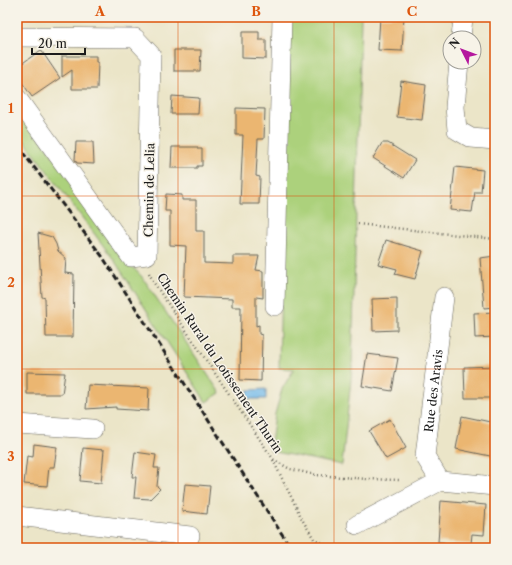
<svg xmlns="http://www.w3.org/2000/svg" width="512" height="565" font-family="'Libre Caslon Text',serif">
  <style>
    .green { fill: #acd17b; stroke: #64764c }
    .water { fill: #72baea; stroke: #476b83 }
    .building { fill: #ebb671 }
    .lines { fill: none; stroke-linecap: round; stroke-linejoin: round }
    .minor-casing { stroke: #646258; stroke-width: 20 }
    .path { stroke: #646258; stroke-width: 2.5; stroke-dasharray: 1 3; stroke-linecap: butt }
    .minor { stroke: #fff; stroke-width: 19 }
    .rail { stroke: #1c1c1c; stroke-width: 3; stroke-dasharray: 6 3; stroke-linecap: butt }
    .grid { fill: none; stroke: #de560d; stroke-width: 1; stroke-opacity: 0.55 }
    .labels { text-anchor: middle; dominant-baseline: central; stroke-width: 3; stroke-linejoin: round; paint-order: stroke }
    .street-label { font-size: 12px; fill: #1c1c1c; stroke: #f7f3e8 }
    .neatline { fill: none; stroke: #de560d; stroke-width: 1.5 }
    .grid-label { font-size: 13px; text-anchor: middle; font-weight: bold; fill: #de560d }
  </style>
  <rect width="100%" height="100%" fill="#f7f3e8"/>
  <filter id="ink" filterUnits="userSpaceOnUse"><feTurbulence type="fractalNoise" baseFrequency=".025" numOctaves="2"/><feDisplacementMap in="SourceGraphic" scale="8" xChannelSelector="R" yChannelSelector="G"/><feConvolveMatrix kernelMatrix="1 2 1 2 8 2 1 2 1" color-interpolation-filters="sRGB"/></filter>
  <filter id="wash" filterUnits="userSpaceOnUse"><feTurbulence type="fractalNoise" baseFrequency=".012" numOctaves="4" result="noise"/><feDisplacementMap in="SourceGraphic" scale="16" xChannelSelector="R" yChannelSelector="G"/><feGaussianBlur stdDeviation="0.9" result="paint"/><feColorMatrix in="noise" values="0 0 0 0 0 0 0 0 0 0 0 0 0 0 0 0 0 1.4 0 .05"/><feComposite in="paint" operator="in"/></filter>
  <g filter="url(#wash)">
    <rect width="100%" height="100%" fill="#ebe5c8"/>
    <g class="green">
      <path d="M287,17H361L352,370L342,465L270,451L275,414L282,389L294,369L279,368Z"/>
      <path d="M17,105L126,260L143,278L220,393L206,402L114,260L17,131Z"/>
    </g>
    <path class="water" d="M266,389V399H248L245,394L248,392V390Z"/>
    <g id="blocks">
      <g class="building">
        <path d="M380,17H404L402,51L378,50Z"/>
        <path d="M242,32H259V40H266V59L242,58Z"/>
        <path d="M41,50L60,78L32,97L17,75V67Z"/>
        <path d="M174,50H201L200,71H174Z"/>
        <path d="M62,56H96V62H98L97,89H72V70L62,77Z"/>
        <path d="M401,81L426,85L422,120L397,117Z"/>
        <path d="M172,96L199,98L198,114H171Z"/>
        <path d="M236,108L265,109L264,139H258L256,176L260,177L259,204H240L243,135H236Z"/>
        <path d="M76,142H93L94,164L77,163L75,160Z"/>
        <path d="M382,143H388L415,160L404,178L373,158Z"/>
        <path d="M172,147H197V149H202V166H197V168H171Z"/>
        <path d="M455,167L483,170L481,192H475L472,212L450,210Z"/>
        <path d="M166,194L182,195V200H196V231H204V263L233,264V256H259L256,270L263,271V298L256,297V326L259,325V334L262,335L261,381L240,380L241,307H232V299L184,297L186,246L170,245V211H165Z"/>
        <path d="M38,233L52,237L56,244L58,251L66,258L65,273L74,274L73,337H46L45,298L42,297Z"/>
        <path d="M386,240L423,251L415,279L395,274L397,269L378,264Z"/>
        <path d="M495,256V307L484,308L480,258Z"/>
        <path d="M397,298V330L373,331L372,299Z"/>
        <path d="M495,312V337L475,338L474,313Z"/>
        <path d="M367,354L398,358L392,391L362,386Z"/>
        <path d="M495,366V398H465L464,367Z"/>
        <path d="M27,372L65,373L62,394H27Z"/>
        <path d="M88,385L149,388L148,411L116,409V407L86,409Z"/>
        <path d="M462,416L495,423V457L456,449Z"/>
        <path d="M390,419L406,448L386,459L369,431Z"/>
        <path d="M34,444L57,447L54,467H49L47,486L24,484L27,456L33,457Z"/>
        <path d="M83,448L104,450L101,483L80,481Z"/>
        <path d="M135,452L156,455L154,468H159L157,486L160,489L150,499L134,498L136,477H132Z"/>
        <path d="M185,484L210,486L207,514L182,511Z"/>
        <path d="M441,501L486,505L484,535L472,534L471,544L438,542Z"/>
      </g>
    </g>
  </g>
  <g filter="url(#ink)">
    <use href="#blocks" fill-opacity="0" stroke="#646258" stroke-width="1"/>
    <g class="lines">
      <g class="minor-casing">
        <g id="minor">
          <path d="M17,37L135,38L151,55L147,255L131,257L17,98"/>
          <path d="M461,38L463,18"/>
          <path d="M459,62L455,107L457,130L471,138L495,140"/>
          <path d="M275,306L282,17"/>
          <path d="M17,424L93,429"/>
          <path id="s1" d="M440,481L425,456L444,297"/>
          <path d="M17,516L190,536"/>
          <path d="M357,525L440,481L495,486"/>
        </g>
      </g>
      <g class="path">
        <path d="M358,224L495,239"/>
        <path d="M149,273L154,283L273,459L281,464L290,469L316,475L367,479L401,480"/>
        <path d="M273,460L303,521L314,539L333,548"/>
      </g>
      <use href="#minor" class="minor"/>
      <path class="rail" d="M17,145L102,256L291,548"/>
    </g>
  </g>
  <path class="grid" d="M178,17V548M334,17V548M17,196H495M17,369H495"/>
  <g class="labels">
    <g class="street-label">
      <text transform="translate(149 190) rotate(-89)">Chemin de Lelia</text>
      <text transform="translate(220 363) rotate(56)">Chemin Rural du Lotissement Thurin</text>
      <text stroke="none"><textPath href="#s1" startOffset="95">Rue des Aravis</textPath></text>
    </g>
  </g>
  <rect width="512" height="565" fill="none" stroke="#f7f3e8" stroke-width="44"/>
  <g transform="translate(462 50) rotate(312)"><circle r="19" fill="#f7f3e8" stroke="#9f9d96"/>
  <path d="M0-3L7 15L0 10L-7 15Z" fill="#b5179e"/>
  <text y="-6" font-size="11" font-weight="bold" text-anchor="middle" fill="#1c1c1c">N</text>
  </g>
  <path d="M32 48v6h53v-6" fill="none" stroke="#1c1c1c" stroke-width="2"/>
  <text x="38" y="48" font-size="12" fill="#1c1c1c" stroke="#f7f3e8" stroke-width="3" paint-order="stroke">20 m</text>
  <rect x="22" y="22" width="468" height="521" class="neatline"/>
  <g class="grid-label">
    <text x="100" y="16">A</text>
    <text x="256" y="16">B</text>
    <text x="412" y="16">C</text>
    <text x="11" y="113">1</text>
    <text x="11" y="287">2</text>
    <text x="11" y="461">3</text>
  </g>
</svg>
